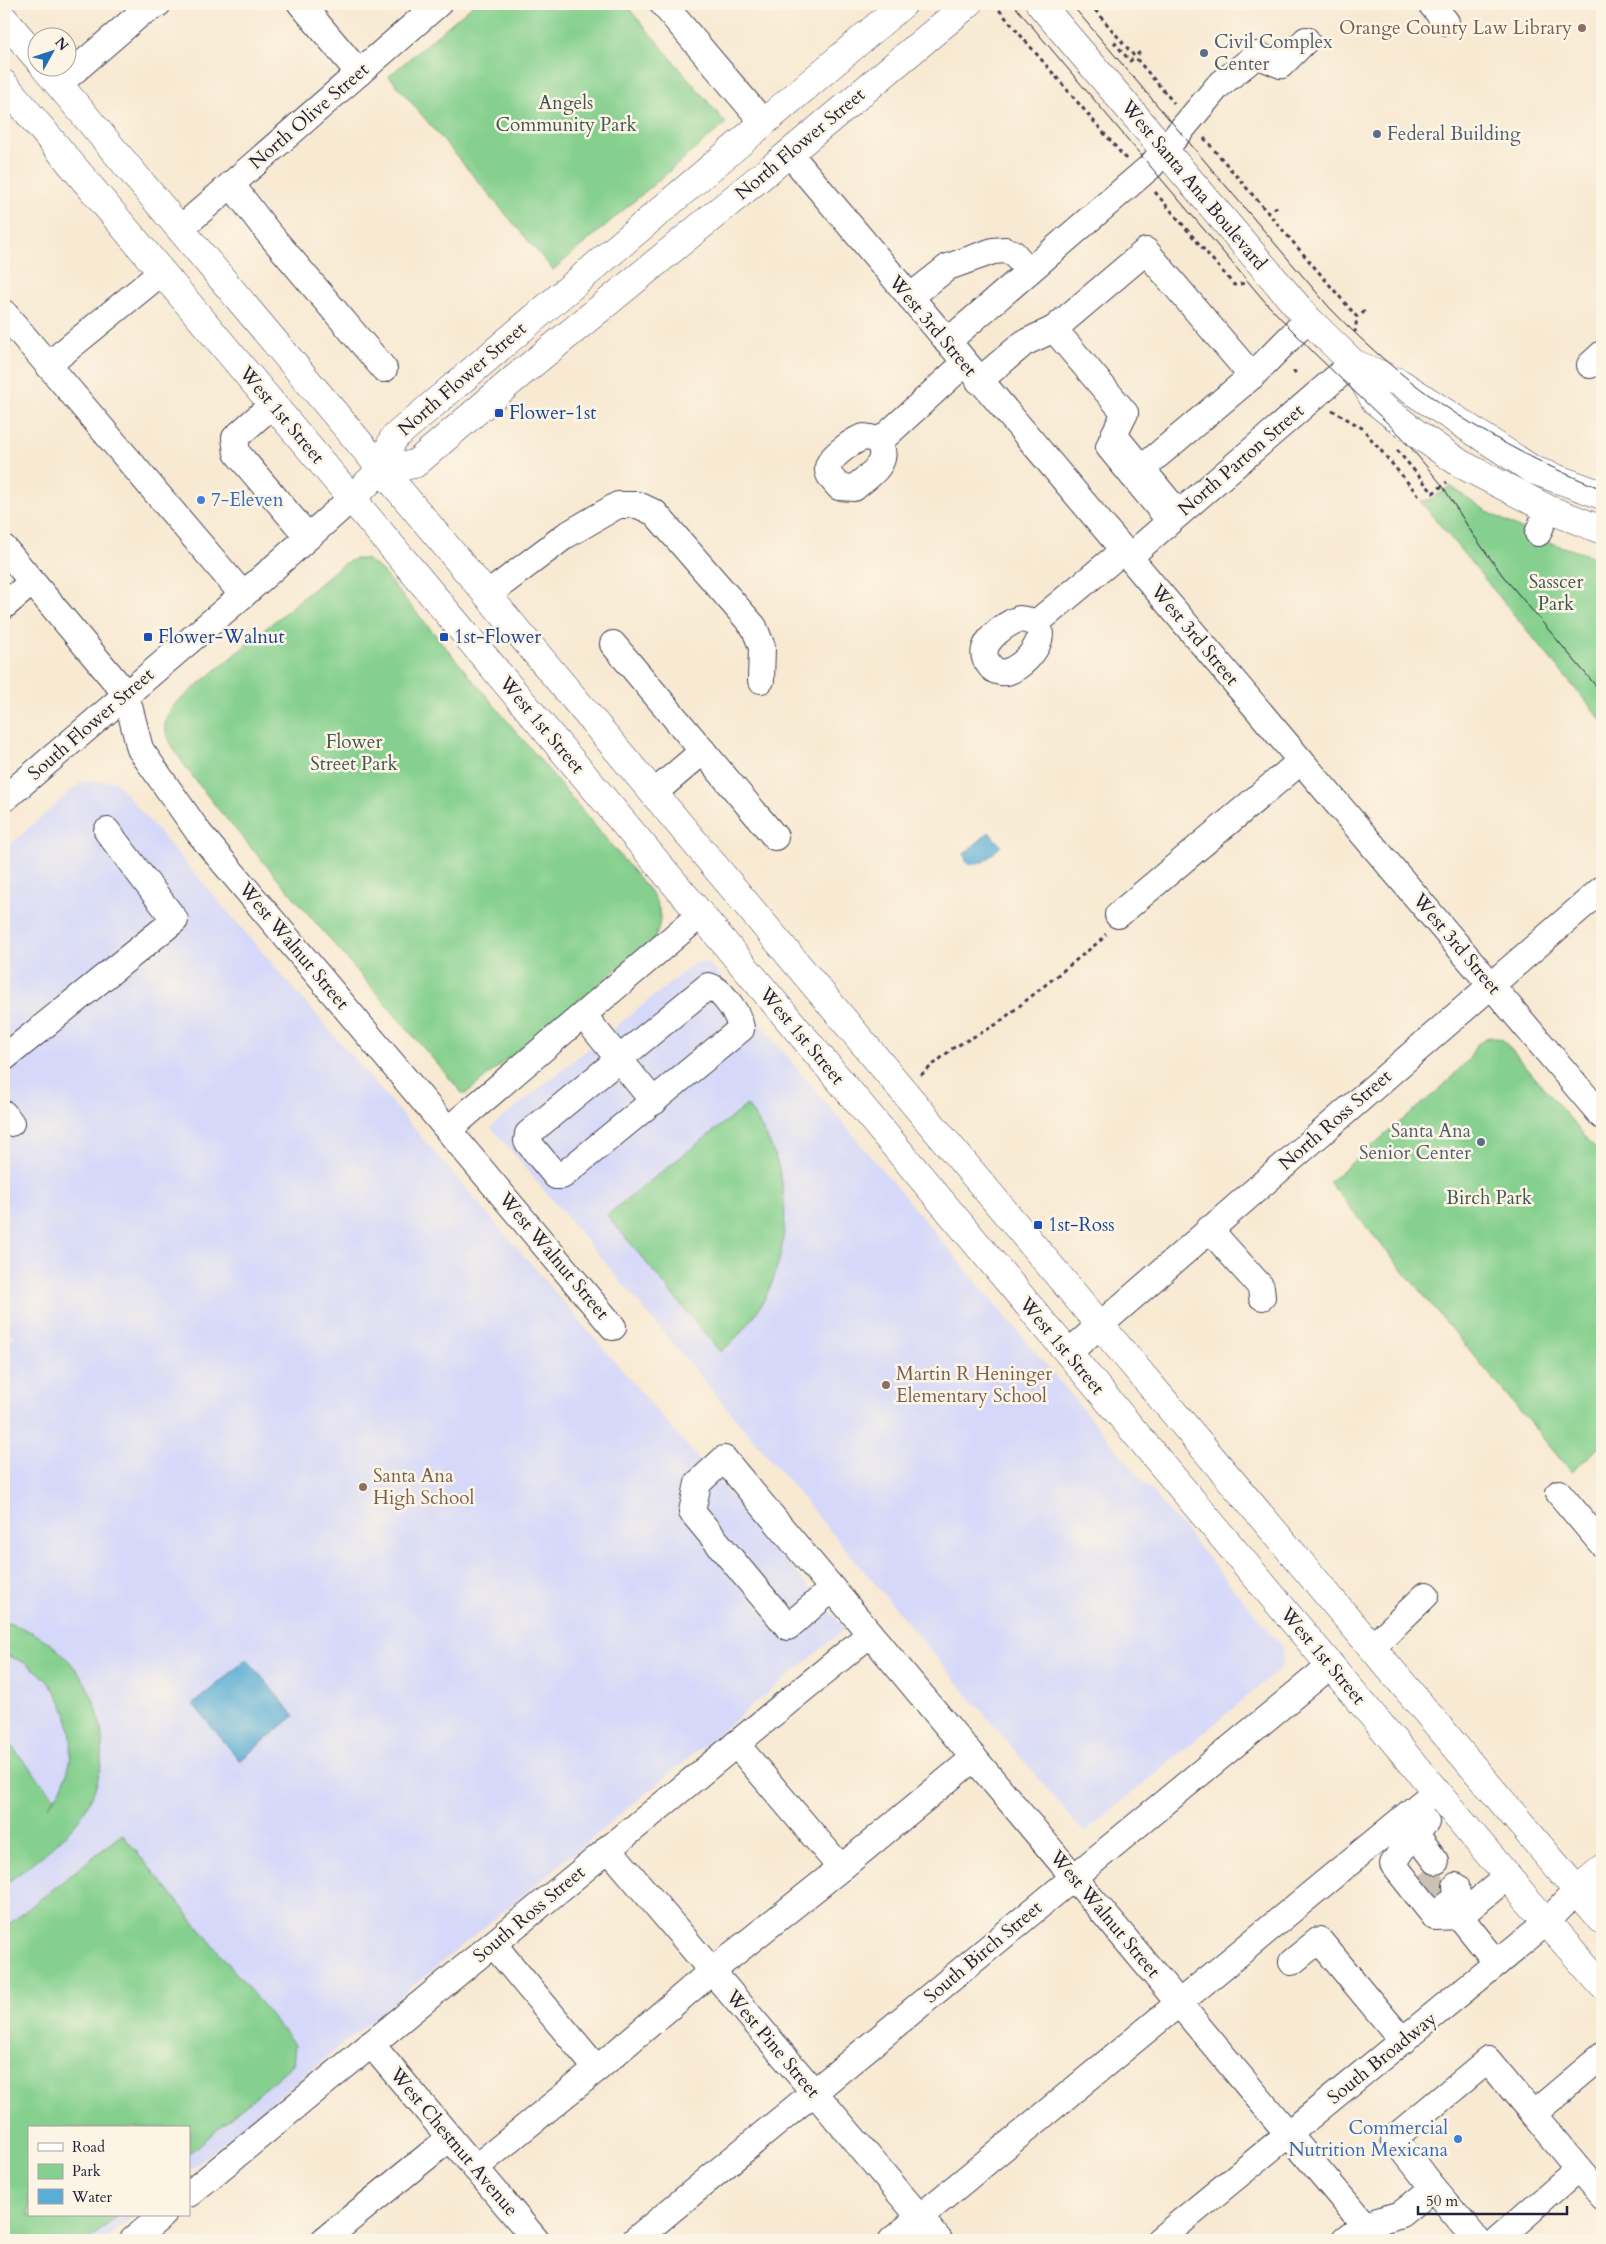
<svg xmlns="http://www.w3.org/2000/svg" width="1606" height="2244" font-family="Cardo,serif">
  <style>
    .built { fill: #d5d8f9 }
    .green { fill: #85d08e; stroke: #547964 }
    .water { fill: #5aadd5; stroke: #3e6888 }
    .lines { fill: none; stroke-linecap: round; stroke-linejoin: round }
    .minor-tunnel { stroke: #cdc1b4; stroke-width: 26; stroke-dasharray: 26 13; stroke-linecap: butt }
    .minor-casing { stroke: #424052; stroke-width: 28 }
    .major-casing { stroke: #424052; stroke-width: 29 }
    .path { stroke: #424052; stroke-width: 3; stroke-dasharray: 4 4; stroke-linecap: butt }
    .minor { stroke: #fff; stroke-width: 26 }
    .major { stroke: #fff; stroke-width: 28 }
    .tram { stroke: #22223b; stroke-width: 1 }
    .education-dot { fill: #8d6e63; stroke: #fcf5e5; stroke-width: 2 }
    .service-dot { fill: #5c6f8a; stroke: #fcf5e5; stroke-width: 2 }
    .transit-dot { fill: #1a4fb4; stroke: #fcf5e5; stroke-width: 2 }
    .shop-dot { fill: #3f7fe0; stroke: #fcf5e5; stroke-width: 2 }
    .labels { text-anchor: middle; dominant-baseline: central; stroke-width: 5; stroke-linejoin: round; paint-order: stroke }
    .education-label { font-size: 19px; fill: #785e54; stroke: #fcf5e5; text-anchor: start }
    .service-label { font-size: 19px; fill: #4e5e75; stroke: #fcf5e5; text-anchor: start }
    .park-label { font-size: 19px; fill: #405654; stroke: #fcf5e5 }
    .street-label { font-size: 19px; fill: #22223b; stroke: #fcf5e5 }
    .transit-label { font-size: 19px; fill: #164399; stroke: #fcf5e5; text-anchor: start }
    .shop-label { font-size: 19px; fill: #366cbe; stroke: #fcf5e5; text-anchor: start }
  </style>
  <rect width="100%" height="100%" fill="#fcf5e5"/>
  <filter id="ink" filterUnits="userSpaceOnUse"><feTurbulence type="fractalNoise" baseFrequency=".02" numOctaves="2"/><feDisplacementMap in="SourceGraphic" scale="10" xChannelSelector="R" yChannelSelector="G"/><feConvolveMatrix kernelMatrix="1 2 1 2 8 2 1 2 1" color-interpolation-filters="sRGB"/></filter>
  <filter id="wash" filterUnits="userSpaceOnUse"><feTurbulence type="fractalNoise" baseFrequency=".0096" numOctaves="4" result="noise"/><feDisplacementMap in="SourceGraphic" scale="20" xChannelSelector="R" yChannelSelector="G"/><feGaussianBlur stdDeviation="1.12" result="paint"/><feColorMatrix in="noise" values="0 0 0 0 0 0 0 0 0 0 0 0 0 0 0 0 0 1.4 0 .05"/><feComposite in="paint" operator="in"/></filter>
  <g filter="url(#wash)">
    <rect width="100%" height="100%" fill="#f8e9d2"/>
    <g class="built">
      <path d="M115,781L845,1629L189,2171V2128H29V2215H135L104,2240H4V1346L14,1337L4,1325V850L81,782Z"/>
      <path d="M708,962L1280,1644L1284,1652V1660L1280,1669L1084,1833L491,1127L695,963Z"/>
    </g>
    <g class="green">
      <path d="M474,4H625L726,123L553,270L389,76Z"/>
      <path d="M1450,486L1488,512L1544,541L1602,559V721L1421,502L1433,498Z"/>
      <path d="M355,559H366L380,569L653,895C662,913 662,919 655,938L464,1095L218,809C205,792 162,742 165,723C166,716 171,710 174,705L343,564Z"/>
      <path d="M1489,1037L1502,1039L1602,1156V1445L1571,1472L1329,1182L1443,1086L1469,1059L1476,1045Z"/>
      <path d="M747,1105C759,1122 769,1139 776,1159C798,1227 778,1308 720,1352L607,1215Z"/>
      <path d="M4,1622C85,1642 128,1734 86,1808C68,1840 31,1863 4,1886V1737L54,1797L48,1806C93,1758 70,1671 4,1655Z"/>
      <path d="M122,1834L295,2045L293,2064L189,2154V2128H29V2215H118L89,2240H4V1928Z"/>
    </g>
    <g class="water">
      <path d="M989,832L1001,846C991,855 981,869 967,863L964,854Z"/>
      <path d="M247,1659L294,1716L240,1761L193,1704Z"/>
    </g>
  </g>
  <g filter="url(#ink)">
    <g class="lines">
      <path class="minor-tunnel" d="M1423,1873L1443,1897"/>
      <g class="minor-casing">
        <g id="minor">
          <path d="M301,4L359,73"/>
          <path d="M663,4L763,122"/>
          <path d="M1431,4L1446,22"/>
          <path d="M59,84L140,14L158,4"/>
          <path d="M789,153L1301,761L1602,1116"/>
          <path d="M231,184L267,231L384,369"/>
          <path d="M180,229L438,4"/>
          <path d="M910,297L948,267L993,251L1005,250L1013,253L1029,271"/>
          <path d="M4,313L243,595"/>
          <path d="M1054,329L1125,413L1114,435"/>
          <path d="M947,342L1151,166L1218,86L1257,55L1281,65L1306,40"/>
          <path d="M48,365L162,272"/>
          <path d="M1590,365L1602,354"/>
          <path d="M979,381L1024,343L1054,329L1146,251L1252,376"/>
          <path d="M273,404L235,438L237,453L308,537"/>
          <path d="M864,437C871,438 877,438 880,445C890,464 867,477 854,488L839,487C834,481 827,475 828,467C830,456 854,440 864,437Z"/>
          <path d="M879,442L965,363"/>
          <path d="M1133,476L1252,376L1308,319"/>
          <path d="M1170,521L1109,447L1114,435L1178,513"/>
          <path d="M1538,533L1548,509"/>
          <path d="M4,548L126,694L140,749L199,833L613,1327"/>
          <path d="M1129,557L1353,363"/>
          <path d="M487,595L565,536L618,505H638L655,513L754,627L762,647L761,680"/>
          <path d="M4,606L32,582"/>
          <path d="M1019,619C1067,622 1020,677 1000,672C994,671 991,668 988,663C974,646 1004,624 1019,619Z"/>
          <path d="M1035,624L1124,550"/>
          <path d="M613,644L775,837"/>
          <path d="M654,793L703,751"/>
          <path d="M4,799L243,595L352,498"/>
          <path d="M1118,915L1301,761"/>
          <path d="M708,986C722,989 740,1016 741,1029L562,1176H556L527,1141L528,1134Z"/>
          <path d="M583,1015L654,1102"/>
          <path d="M4,1058L175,920L107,831"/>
          <path d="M4,1114L11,1123"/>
          <path d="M448,1130L700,915"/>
          <path d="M1209,1229L1261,1287L1262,1297"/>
          <path d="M1068,1353L1602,889"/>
          <path d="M1559,1493L1602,1544"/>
          <path d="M832,1589L788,1627L692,1512L698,1483L724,1459L1377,2240"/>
          <path d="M1372,1647L1426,1595"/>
          <path d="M736,1744L841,1868"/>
          <path d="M1426,1822L1414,1832L1436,1861"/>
          <path d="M1414,1832L1393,1864L1435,1917L1460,1916"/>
          <path d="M608,1848L939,2240"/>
          <path d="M1456,1886L1460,1916L1508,1876"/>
          <path d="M1449,1903L1497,1963"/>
          <path d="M493,1944L597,2069"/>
          <path d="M1292,1962L1319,1940L1403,2041"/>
          <path d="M371,2044L536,2240"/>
          <path d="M475,2168L597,2069L712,1971L841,1868L974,1758"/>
          <path d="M1578,2169L1602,2197"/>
          <path d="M1433,2188L1477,2240"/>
          <path d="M189,2194L870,1634"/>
          <path d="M133,2240L163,2215"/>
          <path d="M324,2240L450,2138"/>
          <path d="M635,2240L1331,1665"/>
          <path d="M892,2240L1436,1791"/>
          <path d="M1159,2240L1547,1922L1577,1890"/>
          <path d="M1345,2240L1365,2225L1401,2214L1433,2188L1394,2138L1488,2060L1533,2114L1602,2056"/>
          <path d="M1497,2240L1578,2169L1533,2114"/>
        </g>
      </g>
      <g class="major-casing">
        <g id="major">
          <path d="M1040,4L1308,319L1353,363L1400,383L1533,470L1602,495"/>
          <path d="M4,19L38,59"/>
          <path d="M45,68L1099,1324L1602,1920"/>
          <path d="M4,84L1523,1895L1602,1985"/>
          <path d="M1353,363L1375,401L1416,433L1461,464L1548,509L1602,530"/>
          <path d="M381,470L415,464L514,379L780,161L968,4"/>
          <path d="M352,498L381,470L393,439L397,435L903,4"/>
          <path d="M1577,1890L1602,1869"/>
        </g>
      </g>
      <g class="path">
        <path d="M994,4L1126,159"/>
        <path d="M1090,4L1174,103"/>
        <path d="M1114,42L1130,61L1133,59"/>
        <path d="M1137,55L1142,50"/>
        <path d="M1204,138L1357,317L1355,332"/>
        <path d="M1155,192L1234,285L1246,283"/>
        <path d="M1274,209L1278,206"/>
        <path d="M1362,314L1366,309"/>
        <path d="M1293,373L1296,371"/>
        <path d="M1332,410L1362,428L1419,496"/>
        <path d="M1397,450L1433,493L1447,482"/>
        <path d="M921,1075L953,1048L997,1024L1101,940L1106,934"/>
      </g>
      <use href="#minor" class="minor"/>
      <use href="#major" class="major"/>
      <g class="tram">
        <path d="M1013,4L1267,304L1315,354L1401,436L1442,485L1472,533L1503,576L1602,693"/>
        <path d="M1071,4L1329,307C1408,390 1495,446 1602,489"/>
      </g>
    </g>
  </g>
  <g class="education-dot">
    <circle cx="1582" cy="28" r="5"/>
    <circle cx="886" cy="1385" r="5"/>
    <circle cx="363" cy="1487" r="5"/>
  </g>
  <g class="service-dot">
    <circle cx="1204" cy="53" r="5"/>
    <circle cx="1377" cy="134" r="5"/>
    <circle cx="1481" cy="1142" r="5"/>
  </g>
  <g class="transit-dot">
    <rect x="494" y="408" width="10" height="10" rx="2.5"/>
    <rect x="143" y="632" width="10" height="10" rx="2.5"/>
    <rect x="439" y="632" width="10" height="10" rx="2.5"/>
    <rect x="1033" y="1220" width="10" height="10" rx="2.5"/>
  </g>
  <g class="shop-dot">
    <circle cx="201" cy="500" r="5"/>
    <circle cx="1458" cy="2139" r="5"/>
  </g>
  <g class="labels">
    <g class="education-label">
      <text x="1572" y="28" text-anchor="end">Orange County Law Library</text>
      <text x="896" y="1374">Martin R Heninger<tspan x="896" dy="22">Elementary School</tspan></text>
      <text x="373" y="1476">Santa Ana<tspan x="373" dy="22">High School</tspan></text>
    </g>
    <g class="service-label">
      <text x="1214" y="42">Civil Complex<tspan x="1214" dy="22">Center</tspan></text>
      <text x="1387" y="134">Federal Building</text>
      <text x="1471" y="1131" text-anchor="end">Santa Ana<tspan x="1471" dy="22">Senior Center</tspan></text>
    </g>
    <g class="park-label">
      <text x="566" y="103">Angels<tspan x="566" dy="22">Community Park</tspan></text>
      <text x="1556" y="582">Sasscer<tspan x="1556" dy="22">Park</tspan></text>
      <text x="354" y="742">Flower<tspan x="354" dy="22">Street Park</tspan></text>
      <text x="1489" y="1198">Birch Park</text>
    </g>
    <g class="street-label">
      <text transform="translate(309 116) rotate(-41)">North Olive Street</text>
      <text transform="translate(800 144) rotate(-40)">North Flower Street</text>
      <text transform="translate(1194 185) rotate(50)">West Santa Ana Boulevard</text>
      <text transform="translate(933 326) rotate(50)">West 3rd Street</text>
      <text transform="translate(462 379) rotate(-41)">North Flower Street</text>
      <text transform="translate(282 415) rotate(50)">West 1st Street</text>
      <text transform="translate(1241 460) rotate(-41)">North Parton Street</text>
      <text transform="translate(1195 635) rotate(50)">West 3rd Street</text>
      <text transform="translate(91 724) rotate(-41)">South Flower Street</text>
      <text transform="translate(542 725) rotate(50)">West 1st Street</text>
      <text transform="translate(1457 944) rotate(50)">West 3rd Street</text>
      <text transform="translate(294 946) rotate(50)">West Walnut Street</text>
      <text transform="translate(802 1036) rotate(50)">West 1st Street</text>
      <text transform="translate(1335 1120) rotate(-41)">North Ross Street</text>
      <text transform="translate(554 1256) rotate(50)">West Walnut Street</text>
      <text transform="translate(1062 1346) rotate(50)">West 1st Street</text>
      <text transform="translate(1323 1656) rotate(50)">West 1st Street</text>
      <text transform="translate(529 1914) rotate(-40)">South Ross Street</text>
      <text transform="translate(1105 1914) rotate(50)">West Walnut Street</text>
      <text transform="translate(983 1952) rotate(-40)">South Birch Street</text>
      <text transform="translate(773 2044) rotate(50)">West Pine Street</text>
      <text transform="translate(1382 2058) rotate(-39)">South Broadway</text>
      <text transform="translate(454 2142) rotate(50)">West Chestnut Avenue</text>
    </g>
    <g class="transit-label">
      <text x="509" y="413">Flower-1st</text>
      <text x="158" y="637">Flower-Walnut</text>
      <text x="454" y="637">1st-Flower</text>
      <text x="1048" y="1225">1st-Ross</text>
    </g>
    <g class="shop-label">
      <text x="211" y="500">7-Eleven</text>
      <text x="1448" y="2128" text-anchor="end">Commercial<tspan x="1448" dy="22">Nutrition Mexicana</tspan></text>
    </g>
  </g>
  <rect width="1606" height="2244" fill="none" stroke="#fcf5e5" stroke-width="20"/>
  <rect x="28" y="2126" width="162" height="90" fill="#fcf5e5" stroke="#a5a1a1"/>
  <rect x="38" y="2143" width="25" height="8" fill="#ffffff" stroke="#a5a1a1"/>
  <text x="72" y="2152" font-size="15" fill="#22223b">Road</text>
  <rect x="38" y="2164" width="25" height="15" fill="#85d08e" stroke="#a5a1a1"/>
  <text x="72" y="2176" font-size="15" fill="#22223b">Park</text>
  <rect x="38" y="2189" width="25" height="15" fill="#5aadd5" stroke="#a5a1a1"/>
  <text x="72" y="2202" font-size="15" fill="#22223b">Water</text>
  <g transform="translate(52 52) rotate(50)"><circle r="24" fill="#fcf5e5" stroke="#a5a1a1"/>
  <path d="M0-4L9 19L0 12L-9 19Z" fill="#1f6fb2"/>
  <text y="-8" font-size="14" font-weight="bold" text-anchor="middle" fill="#22223b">N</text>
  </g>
  <path d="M1418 2206v8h149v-8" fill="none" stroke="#22223b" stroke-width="2.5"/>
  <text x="1426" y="2206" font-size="15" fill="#22223b" stroke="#fcf5e5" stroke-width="4" paint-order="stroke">50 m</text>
</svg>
